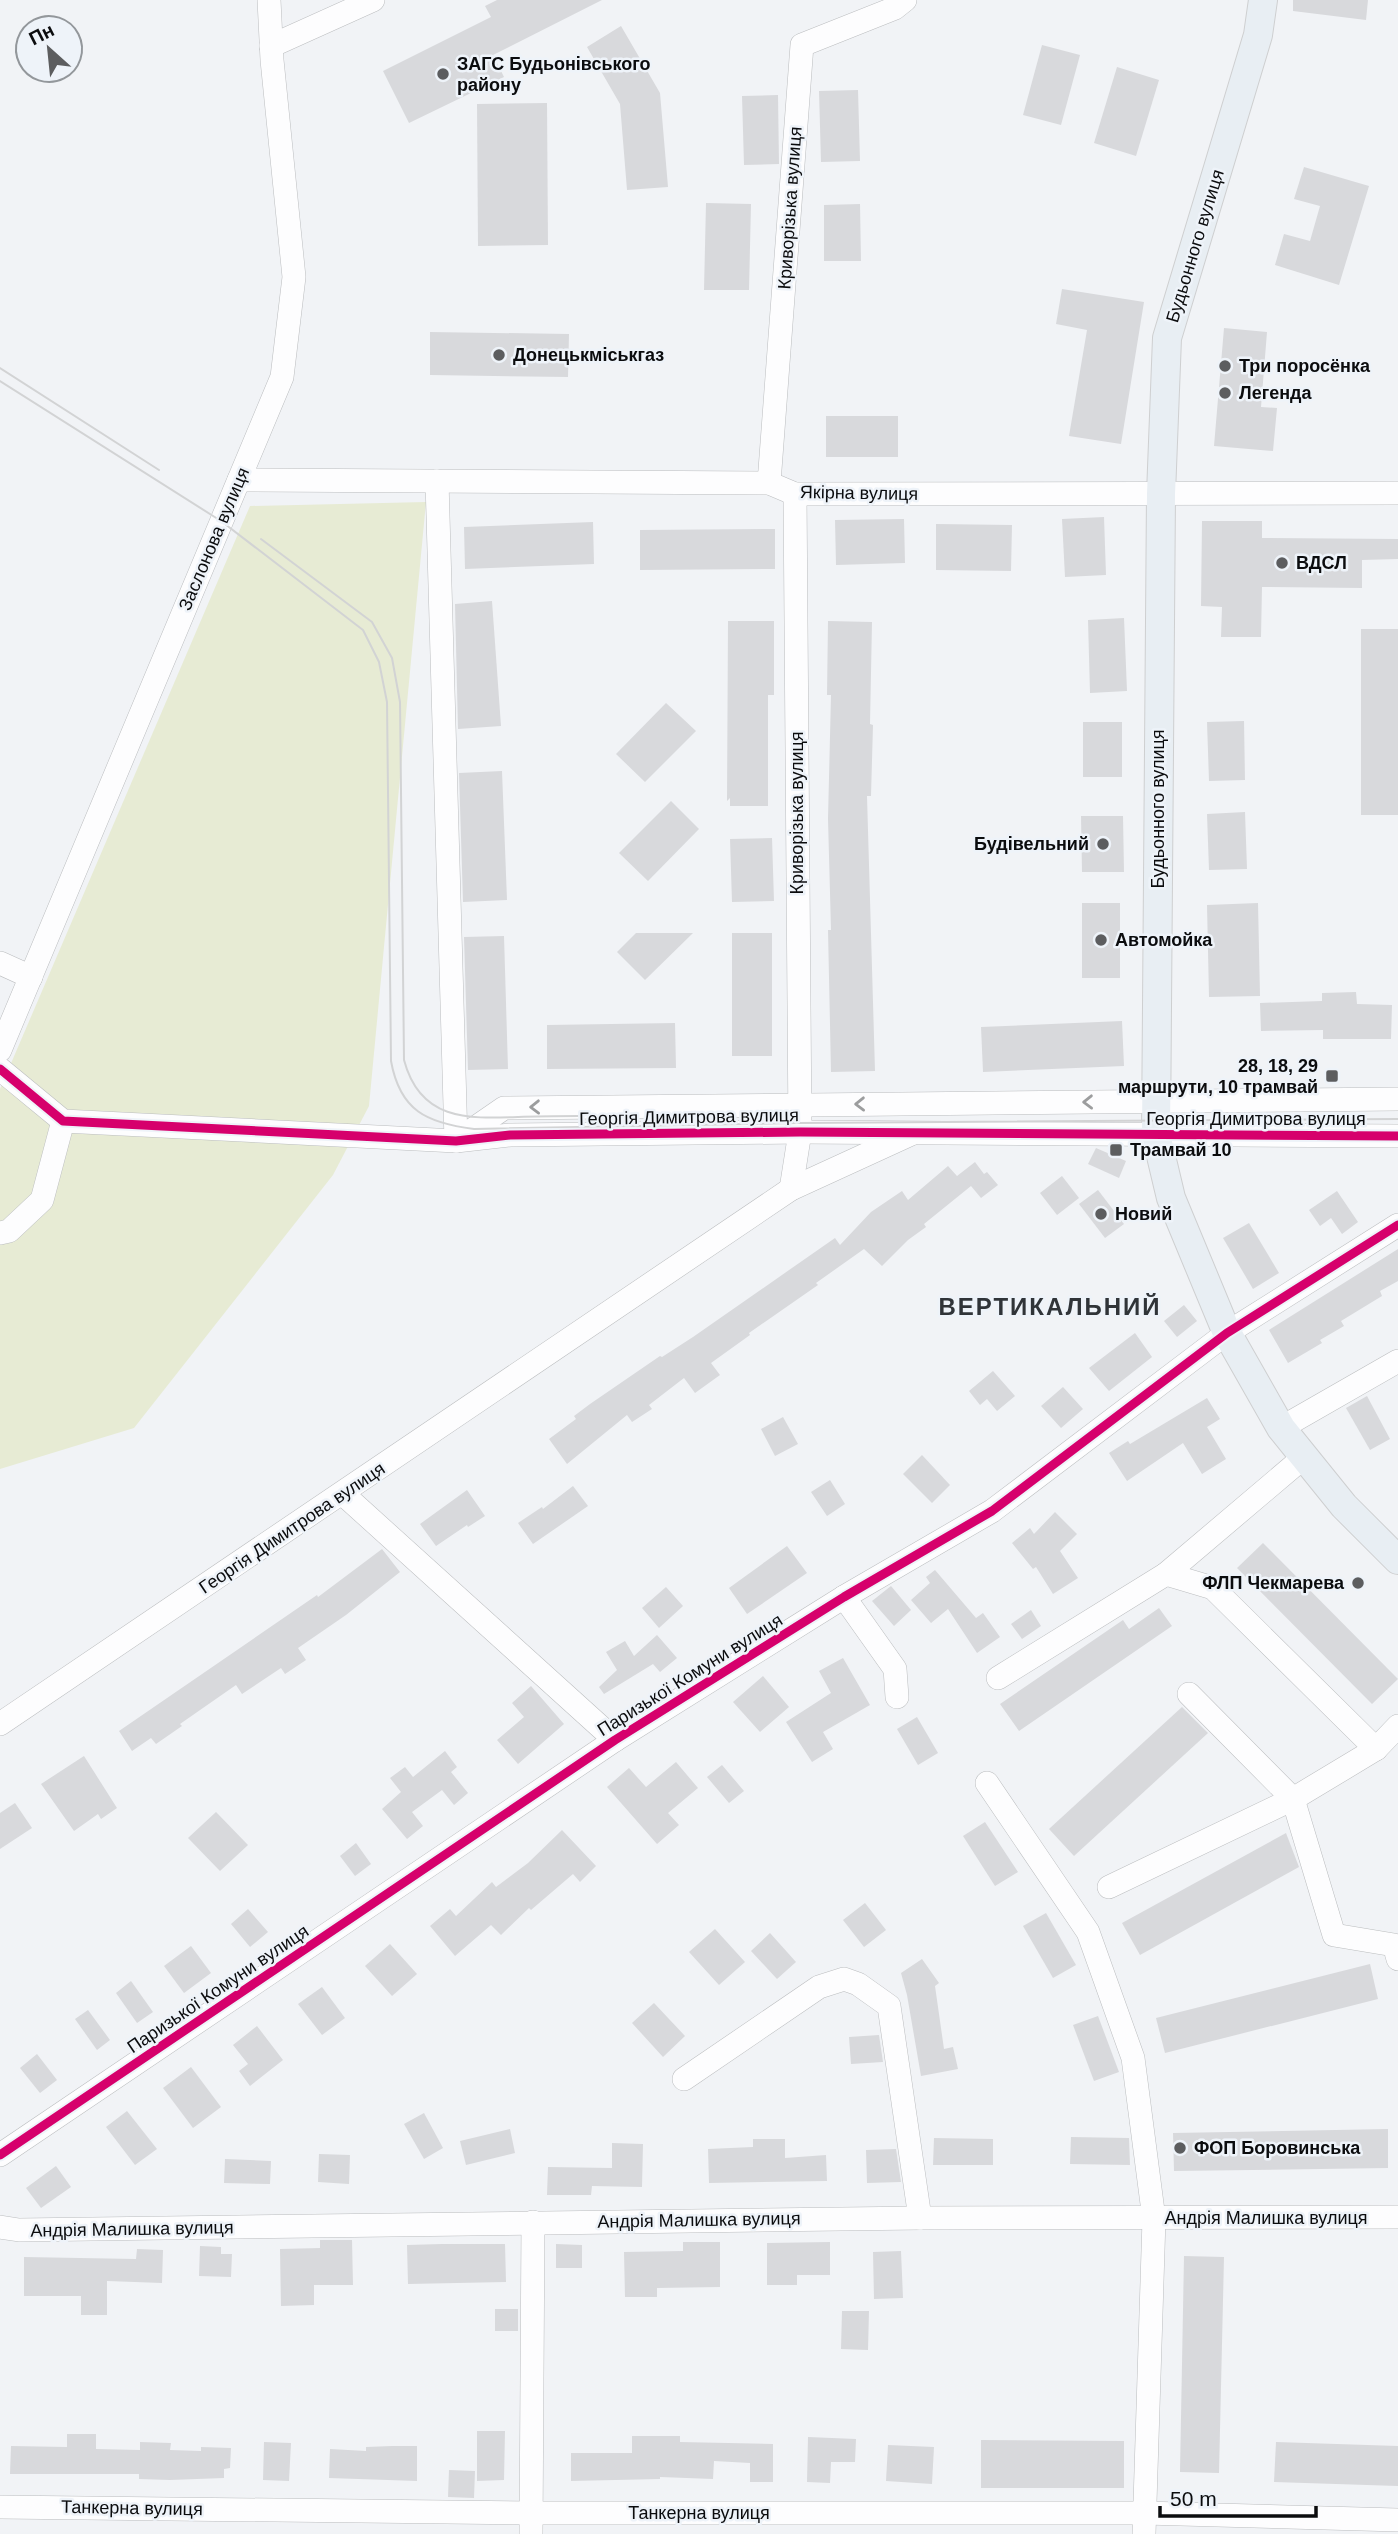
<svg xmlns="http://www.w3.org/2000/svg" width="1398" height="2534" font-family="Helvetica,sans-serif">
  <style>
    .green { fill: #e7ebd4 }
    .building { fill: #d8d9dc }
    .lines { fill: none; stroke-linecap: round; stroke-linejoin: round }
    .minor-casing { stroke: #bbbdbf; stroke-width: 24 }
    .major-casing { stroke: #cecfd0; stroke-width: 30 }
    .minor { stroke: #fdfdfe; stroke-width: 23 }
    .major { stroke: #e8eef3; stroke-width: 28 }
    .tram { stroke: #d2d3d4; stroke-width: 2 }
    .cycleway-casing { stroke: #eef3f9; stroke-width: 13 }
    .cycleway { stroke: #d6006c; stroke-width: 9 }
    .oneway { stroke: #9c9d9e }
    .poi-dot { fill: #5c5d5f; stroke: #eef3f9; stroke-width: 2.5 }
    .labels { text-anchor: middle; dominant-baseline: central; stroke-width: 5; stroke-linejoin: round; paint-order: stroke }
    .poi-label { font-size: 18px; font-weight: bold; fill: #0b0c0e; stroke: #eef3f9; text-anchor: start }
    .street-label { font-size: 18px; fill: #0b0c0e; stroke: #eef3f9 }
    .district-label { font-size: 24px; font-weight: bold; letter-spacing: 2px; fill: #303438; stroke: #eef3f9 }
  </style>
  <rect width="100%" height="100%" fill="#f1f3f6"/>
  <path class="green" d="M426,502L369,1106L333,1175L134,1428L0,1469V1089L250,506Z"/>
  <g class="building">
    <path d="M497,0H602L493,55L504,77L409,123L383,71L491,17L485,6Z"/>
    <path d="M1293,0H1368L1366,20L1293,11Z"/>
    <path d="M621,26L660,93L668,187L627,190L620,104L587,47Z"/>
    <path d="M1042,45L1080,55L1061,125L1023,115Z"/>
    <path d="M1117,67L1159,80L1136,156L1094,143Z"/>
    <path d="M858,90L860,161L821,162L819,91Z"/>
    <path d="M778,95L779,164L744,165L742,96Z"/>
    <path d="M547,103L548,245L478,246L477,104Z"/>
    <path d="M1304,167L1369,186L1339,285L1275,265L1284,234L1310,241L1320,206L1294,199Z"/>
    <path d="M706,203L751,204L749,290H704Z"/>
    <path d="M860,204L861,261H824V205Z"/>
    <path d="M1062,289L1144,302L1121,444L1069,436L1087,330L1056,324Z"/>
    <path d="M1224,328L1267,332L1261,407L1277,408L1273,451L1214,446Z"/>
    <path d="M430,332L569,334L568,377L430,375Z"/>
    <rect x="826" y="416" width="72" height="41"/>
    <path d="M1104,517L1106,575L1065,577L1062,519Z"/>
    <path d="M904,519L905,563L836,565L835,520Z"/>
    <path d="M1202,521H1262V538L1398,539V559L1362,560V588L1262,587L1261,637H1221L1222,607L1201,606Z"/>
    <path d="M593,522L594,564L465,569L464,527Z"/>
    <path d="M936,524L1012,525L1011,571L936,570Z"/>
    <path d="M775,529V569L640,570V530Z"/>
    <path d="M492,601L501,726L458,729L455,604Z"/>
    <path d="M1124,618L1127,691L1090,693L1088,620Z"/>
    <path d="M728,621H774V695H768V806H730V798L727,801Z"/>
    <path d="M828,621L872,622L870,724L873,725L871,796H867L875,1071L831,1072L828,930H831L828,819L831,695H827Z"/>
    <rect x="1361" y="629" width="37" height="186"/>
    <path d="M666,703L696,731L645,782L616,754Z"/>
    <path d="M1244,721L1245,780L1209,781L1207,722Z"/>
    <rect x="1083" y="722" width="39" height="55"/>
    <path d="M502,771L507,900L463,902L459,773Z"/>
    <path d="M671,801L699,829L648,881L619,853Z"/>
    <path d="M1245,812L1247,869L1209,870L1207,814Z"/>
    <path d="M1081,816H1123L1124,872H1082Z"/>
    <path d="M772,838L774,901L732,902L730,839Z"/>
    <rect x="1082" y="903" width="38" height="75"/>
    <path d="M1258,903L1260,996L1209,997L1207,905Z"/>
    <path d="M636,933H693L645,980L617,952Z"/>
    <rect x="732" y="933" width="40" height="123"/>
    <path d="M504,936L508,1069L468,1070L464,937Z"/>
    <path d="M1356,992L1357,1004L1392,1005L1391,1039H1323V1030L1261,1031L1260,1003L1322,1001V993Z"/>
    <path d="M1122,1021L1124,1066L983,1072L981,1027Z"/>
    <path d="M675,1023L676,1068L547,1069V1025Z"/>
    <path d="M1096,1148L1126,1161L1119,1178L1088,1164Z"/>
    <path d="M975,1162L984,1174L987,1172L998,1185L981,1198L971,1186L924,1224L926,1227L908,1240L882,1266L864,1249L816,1283L818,1285L749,1333L750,1335L711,1363L720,1375L695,1393L684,1378L649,1405L652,1409L632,1422L627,1415L567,1464L549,1439L576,1419L574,1416L590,1404L660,1356L662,1357L693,1337L835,1238L840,1245L871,1212L902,1191L908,1200L948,1166L957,1176Z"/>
    <path d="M1062,1176L1079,1198L1057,1215L1040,1193Z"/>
    <path d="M1098,1190L1124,1224L1105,1238L1079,1204Z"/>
    <path d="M1337,1191L1358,1222L1342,1234L1331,1218L1320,1226L1309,1210Z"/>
    <path d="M1249,1223L1279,1273L1253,1289L1223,1238Z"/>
    <path d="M1398,1249V1281L1380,1291L1382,1296L1341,1321L1344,1326L1320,1340L1322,1343L1288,1363L1269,1330Z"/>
    <path d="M1184,1305L1197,1321L1177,1337L1164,1321Z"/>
    <path d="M1135,1333L1152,1357L1109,1391L1089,1368Z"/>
    <path d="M993,1371L1015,1396L997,1411L987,1399L980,1405L969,1391Z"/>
    <path d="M1063,1387L1083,1409L1061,1428L1041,1406Z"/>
    <path d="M1367,1396L1390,1439L1370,1450L1346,1408Z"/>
    <path d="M1207,1398L1220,1419L1207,1427L1226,1459L1202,1474L1183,1443L1127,1481L1109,1453L1128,1441L1130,1444Z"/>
    <path d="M783,1417L798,1444L775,1456L761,1429Z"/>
    <path d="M922,1455L950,1485L932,1503L903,1474Z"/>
    <path d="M830,1480L845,1504L827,1516L811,1492Z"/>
    <path d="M573,1486L588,1506L533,1544L518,1523L542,1507L543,1509Z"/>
    <path d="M467,1490L485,1516L468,1527L467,1525L436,1546L420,1524Z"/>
    <path d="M1055,1512L1077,1534L1060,1551L1078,1578L1053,1594L1036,1567L1033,1569L1012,1543L1030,1528L1034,1534Z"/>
    <path d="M1263,1543L1398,1679L1372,1704L1237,1568Z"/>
    <path d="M787,1546L807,1573L747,1614L729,1588Z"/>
    <path d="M382,1549L400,1572L346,1615L298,1648L306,1660L285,1674L281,1668L242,1694L236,1685L180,1724L182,1726L156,1744L151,1738L132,1751L119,1731L317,1595L318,1597Z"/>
    <path d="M935,1570L976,1618L983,1613L1000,1637L977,1653L948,1609L931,1623L911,1600L930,1583L926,1577Z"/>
    <path d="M891,1586L911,1610L894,1626L872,1601Z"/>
    <path d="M666,1587L683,1606L659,1628L642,1608Z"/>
    <path d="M1159,1608L1172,1626L1019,1731L1000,1704L1123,1620L1129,1629Z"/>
    <path d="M1031,1610L1041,1626L1022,1639L1011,1624Z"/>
    <path d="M657,1635L677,1658L660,1672L653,1664L604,1694L599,1687L617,1670L606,1652L625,1641L634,1656Z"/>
    <path d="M843,1658L870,1705L823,1732L833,1749L812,1762L786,1722L831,1693L819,1671Z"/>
    <path d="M763,1676L789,1707L760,1732L733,1702Z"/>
    <path d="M531,1686L564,1724L518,1764L497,1740L524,1717L512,1703Z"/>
    <path d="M1182,1707L1208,1733L1074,1856L1049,1829Z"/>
    <path d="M917,1717L938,1753L918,1765L897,1729Z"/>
    <path d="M445,1751L457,1767L451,1772L468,1793L454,1805L442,1790L412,1812L423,1826L407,1839L382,1809L401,1792L390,1778L405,1767L413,1777Z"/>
    <path d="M84,1756L117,1808L101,1819L98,1814L74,1831L41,1784Z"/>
    <path d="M676,1762L698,1788L668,1813L679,1825L657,1844L607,1787L629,1768L646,1787Z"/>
    <path d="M722,1765L744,1791L729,1803L707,1777Z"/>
    <path d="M15,1803L32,1828L0,1849V1813Z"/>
    <path d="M216,1812L248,1845L220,1871L188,1838Z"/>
    <path d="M985,1822L1018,1872L995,1886L963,1836Z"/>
    <path d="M562,1830L596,1866L580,1882L573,1874L531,1910L529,1908L501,1935L491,1925L455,1956L430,1926L450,1909L456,1916L492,1882L496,1887L528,1863Z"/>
    <path d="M1286,1833L1299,1867L1140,1955L1122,1923Z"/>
    <path d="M356,1843L371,1864L355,1876L340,1856Z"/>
    <path d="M865,1903L886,1930L864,1947L843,1920Z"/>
    <path d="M248,1909L268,1932L250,1947L231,1924Z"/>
    <path d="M1046,1913L1076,1965L1053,1978L1023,1926Z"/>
    <path d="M715,1929L745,1962L719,1985L689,1952Z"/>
    <path d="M770,1933L796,1962L777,1979L751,1951Z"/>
    <path d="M390,1944L417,1974L392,1996L365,1966Z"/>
    <path d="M191,1946L211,1973L184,1993L164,1966Z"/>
    <path d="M922,1959L939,1983L935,1986L944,2049L953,2047L958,2069L921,2076L907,1995L901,1973Z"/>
    <path d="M1370,1964L1378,1999L1165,2053L1156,2018Z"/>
    <path d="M131,1981L153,2012L137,2023L116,1993Z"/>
    <path d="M322,1987L345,2018L322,2035L298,2004Z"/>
    <path d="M654,2003L685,2036L663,2057L632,2023Z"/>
    <path d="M88,2010L110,2040L97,2050L75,2019Z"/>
    <path d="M1098,2016L1119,2072L1094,2081L1073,2025Z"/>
    <path d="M257,2026L283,2060L250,2086L239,2071L248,2064L233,2045Z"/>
    <path d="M879,2035L883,2062L851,2064L849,2037Z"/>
    <path d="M37,2054L57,2080L40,2093L20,2068Z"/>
    <path d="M191,2067L221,2107L193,2128L163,2088Z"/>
    <path d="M127,2111L157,2149L135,2165L106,2127Z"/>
    <path d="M424,2113L443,2148L424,2159L404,2124Z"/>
    <path d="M510,2129L515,2153L466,2165L460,2141Z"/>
    <path d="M1388,2129V2168L1174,2171L1173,2133Z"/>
    <path d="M1071,2137L1129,2138L1130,2165L1070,2164Z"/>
    <path d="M934,2138L993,2139V2165H933Z"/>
    <path d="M753,2139H785V2158L826,2155L827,2181L709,2183L708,2149L753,2147Z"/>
    <path d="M612,2143L643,2144L642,2187L592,2186L591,2195H547L548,2167L612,2168Z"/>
    <path d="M896,2149L901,2182L867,2183L866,2150Z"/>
    <path d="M319,2154L350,2155L349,2184L318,2182Z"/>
    <path d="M225,2159L271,2161L270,2184L224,2183Z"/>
    <path d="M56,2166L71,2187L41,2208L26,2188Z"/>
    <path d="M320,2240H352L353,2285H314V2305L281,2306L280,2249L320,2248Z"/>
    <path d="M683,2242H720V2287L657,2288V2297H625L624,2252L683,2251Z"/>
    <path d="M830,2242V2275H797V2285H767V2243Z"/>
    <path d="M442,2244H505L506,2282L408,2284L407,2245Z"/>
    <path d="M556,2244L582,2245V2268H556Z"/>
    <path d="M200,2246L221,2247V2254H232L231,2277L199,2276Z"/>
    <path d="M137,2249L163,2250L162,2283L107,2281V2315H81V2296H24V2257L136,2259Z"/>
    <path d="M901,2251L903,2298L874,2299L873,2252Z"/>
    <path d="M1184,2256L1224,2257L1219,2473L1180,2472Z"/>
    <rect x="495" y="2309" width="23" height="22"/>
    <path d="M842,2311H869L868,2350L841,2349Z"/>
    <path d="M477,2431H505L504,2480L477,2481Z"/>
    <path d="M67,2434H96V2449L140,2450V2442L171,2443L170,2450L201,2451V2447L231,2448L230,2468L224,2469V2478L170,2480L139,2479V2474H10L11,2446L67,2447Z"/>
    <path d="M632,2436H680V2442L773,2444V2482H750V2463L714,2461L713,2479L660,2477V2479L571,2481V2453H632Z"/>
    <path d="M808,2437L856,2439L855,2462H831L830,2483L807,2482Z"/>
    <path d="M981,2440L1124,2441V2488H981Z"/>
    <path d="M264,2442L291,2443L289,2481L263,2480Z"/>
    <path d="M1276,2442L1398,2446V2486L1274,2482Z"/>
    <path d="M888,2445L934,2447L932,2484L886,2481Z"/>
    <path d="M392,2446H417V2481L329,2478L330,2449L366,2451V2447Z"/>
    <path d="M449,2470L475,2471L474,2498L448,2497Z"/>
  </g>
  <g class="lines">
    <g class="minor-casing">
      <g id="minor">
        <path d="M271,46L373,0"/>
        <path d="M239,480L769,483L795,494L1398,493"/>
        <path d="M437,481L456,1141"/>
        <path d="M769,483L802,45L895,8L905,0"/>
        <path d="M0,963L31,977"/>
        <path d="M0,1050L282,377L294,277L272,60L269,0"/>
        <path d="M0,1069L63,1121L456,1141L510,1135L800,1132L1398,1136"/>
        <path d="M459,1139L504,1108L1398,1099"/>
        <path d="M791,1189L800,1132L795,494"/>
        <path d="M0,1233L9,1231L42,1200L63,1121"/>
        <path d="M1281,1428L1398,1361"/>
        <path d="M343,1494L615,1740"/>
        <path d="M844,1597L895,1669L897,1697"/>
        <path d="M998,1678L1166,1574L1304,1457"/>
        <path d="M1189,1694L1293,1799L1334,1935L1394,1945L1398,1959"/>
        <path d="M0,1724L791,1189L911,1134"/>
        <path d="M1376,1749L1398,1726"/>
        <path d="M987,1783L1088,1932L1133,2058L1154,2219L1144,2534"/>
        <path d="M1109,1887L1293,1799L1376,1749L1213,1588L1166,1574"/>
        <path d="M684,2079L819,1987L844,1979L858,1984L889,2006L920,2218"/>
        <path d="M0,2155L615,1740L844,1597L992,1511L1227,1333L1398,1225"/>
        <path d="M0,2227L19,2230L920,2218L1398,2217"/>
        <path d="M0,2507L532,2513H1144L1398,2520"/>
        <path d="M531,2534L533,2222"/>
      </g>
    </g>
    <g class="major-casing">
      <path id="major" d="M1263,0L1258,35L1167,338L1161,494L1156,1135L1171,1198L1227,1333L1281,1428L1344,1506L1398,1560"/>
    </g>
    <use href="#minor" class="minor"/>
    <use href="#major" class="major"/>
    <g class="tram">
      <path d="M0,368L159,470"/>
      <path d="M0,381L221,521L363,630L379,662L387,702L391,1061C400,1111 427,1123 474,1129L799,1123L1398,1119"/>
      <path d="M261,539L372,622L392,658L400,702L404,1060C420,1120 466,1119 518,1117C539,1116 559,1116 579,1116"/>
    </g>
    <g class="cycleway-casing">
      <g id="cycleway">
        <path d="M0,1069L63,1121L456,1141L510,1135L800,1132L1398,1136"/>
        <path d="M0,2155L615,1740L844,1597L992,1511L1227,1333L1398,1225"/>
      </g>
    </g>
    <use href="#cycleway" class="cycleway"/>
  </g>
  <defs><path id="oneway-chevron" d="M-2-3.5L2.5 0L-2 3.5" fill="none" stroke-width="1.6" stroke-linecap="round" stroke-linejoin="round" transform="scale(1.75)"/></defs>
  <g class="oneway">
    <use href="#oneway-chevron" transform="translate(1088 1102) rotate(179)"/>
    <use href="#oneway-chevron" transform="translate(860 1104) rotate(179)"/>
    <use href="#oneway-chevron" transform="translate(535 1107) rotate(179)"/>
  </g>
  <g class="poi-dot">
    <circle cx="443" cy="74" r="7"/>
    <circle cx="499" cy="355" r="7"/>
    <circle cx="1225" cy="366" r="7"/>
    <circle cx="1225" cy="393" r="7"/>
    <circle cx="1282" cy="563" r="7"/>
    <circle cx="1103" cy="844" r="7"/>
    <circle cx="1101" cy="940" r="7"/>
    <rect x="1325" y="1069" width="14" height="14" rx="3.5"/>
    <rect x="1109" y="1143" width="14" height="14" rx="3.5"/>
    <circle cx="1101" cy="1214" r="7"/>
    <circle cx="1358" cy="1583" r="7"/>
    <circle cx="1180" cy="2148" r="7"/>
  </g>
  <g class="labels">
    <g class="poi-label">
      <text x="457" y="64">ЗАГС Будьонівського<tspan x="457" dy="21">району</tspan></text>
      <text x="513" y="355">Донецькміськгаз</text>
      <text x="1239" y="366">Три поросёнка</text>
      <text x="1239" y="393">Легенда</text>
      <text x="1296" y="563">ВДСЛ</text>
      <text x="1089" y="844" text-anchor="end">Будівельний</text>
      <text x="1115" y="940">Автомойка</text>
      <text x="1318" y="1066" text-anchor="end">28, 18, 29<tspan x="1318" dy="21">маршрути, 10 трамвай</tspan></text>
      <text x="1130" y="1150">Трамвай 10</text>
      <text x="1115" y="1214">Новий</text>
      <text x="1344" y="1583" text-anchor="end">ФЛП Чекмарева</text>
      <text x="1194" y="2148">ФОП Боровинська</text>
    </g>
    <g class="street-label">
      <text transform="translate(790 208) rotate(-86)">Криворізька вулиця</text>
      <text transform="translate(1195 246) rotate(-73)">Будьонного вулиця</text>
      <text transform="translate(859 493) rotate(1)">Якірна вулиця</text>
      <text transform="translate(214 539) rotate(-67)">Заслонова вулиця</text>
      <text transform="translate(1158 809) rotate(-90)">Будьонного вулиця</text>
      <text transform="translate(797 813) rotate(-90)">Криворізька вулиця</text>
      <text transform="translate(689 1117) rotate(-1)">Георгія Димитрова вулиця</text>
      <text x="1256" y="1119">Георгія Димитрова вулиця</text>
      <text transform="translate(292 1528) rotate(-34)">Георгія Димитрова вулиця</text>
      <text transform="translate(690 1675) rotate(-32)">Паризької Комуни вулиця</text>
      <text transform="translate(218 1989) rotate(-34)">Паризької Комуни вулиця</text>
      <text x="1266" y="2218">Андрія Малишка вулиця</text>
      <text transform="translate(699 2220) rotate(-1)">Андрія Малишка вулиця</text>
      <text transform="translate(132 2229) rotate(-1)">Андрія Малишка вулиця</text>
      <text transform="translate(132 2508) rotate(1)">Танкерна вулиця</text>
      <text x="699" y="2513">Танкерна вулиця</text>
    </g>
    <g class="district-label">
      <text x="1050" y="1306">ВЕРТИКАЛЬНИЙ</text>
    </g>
  </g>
  <g transform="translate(49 49) rotate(333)"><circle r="33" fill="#eef3f9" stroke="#93979b" stroke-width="2"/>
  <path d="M0-5L12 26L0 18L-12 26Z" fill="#5c5d5f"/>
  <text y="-10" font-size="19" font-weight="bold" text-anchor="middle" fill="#0b0c0e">Пн</text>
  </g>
  <path d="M1160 2506v10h156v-10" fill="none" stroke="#0b0c0e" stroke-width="3.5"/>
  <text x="1170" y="2506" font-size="21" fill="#0b0c0e" stroke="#eef3f9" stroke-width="5" paint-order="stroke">50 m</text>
</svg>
